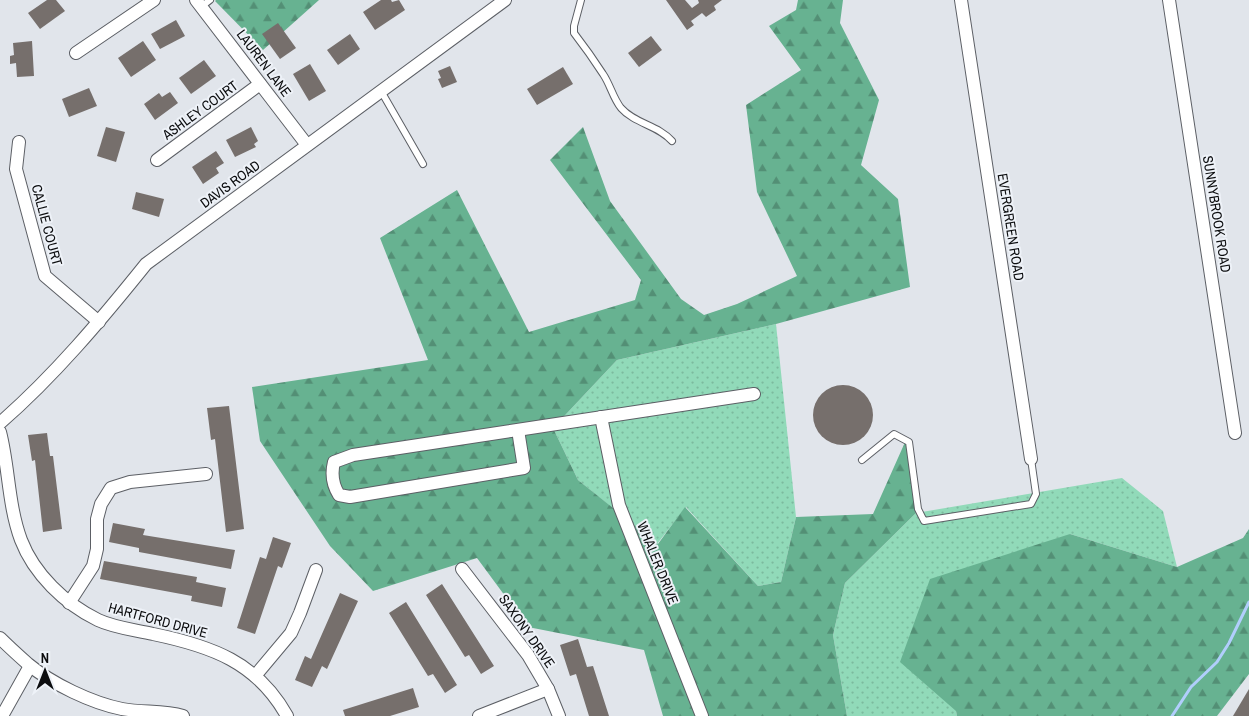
<svg xmlns="http://www.w3.org/2000/svg" width="1249" height="716" font-family="'Archivo Narrow',sans-serif">
  <style>
    .green { fill: url(#green-dots) }
    .forest { fill: url(#forest-firs) }
    .lines { fill: none; stroke-linecap: round; stroke-linejoin: round }
    .stream { stroke: #b1cefc; stroke-width: 3 }
    .building { fill: #766f6c }
    .service-casing { stroke: #5c5f65; stroke-width: 8 }
    .minor-casing { stroke: #5c5f65; stroke-width: 14 }
    .service { stroke: #fff; stroke-width: 6 }
    .minor { stroke: #fff; stroke-width: 12 }
    .labels { text-anchor: middle; dominant-baseline: central; stroke-width: 4; stroke-linejoin: round; paint-order: stroke }
    .street-label { font-size: 14px; fill: #0c0d0f; stroke: #eef2f8 }
  </style>
  <defs>
    <pattern id="green-dots" width="8" height="8" patternUnits="userSpaceOnUse" patternTransform="scale(1.25)"><rect width="8" height="8" fill="#91dab9"/><path d="M2 2h.1M6 6h.1" fill="none" stroke="#7cba9e" stroke-width="1.8" stroke-linecap="round"/></pattern>
    <pattern id="forest-firs" width="22" height="20" patternUnits="userSpaceOnUse" patternTransform="scale(1.25)"><rect width="22" height="20" fill="#67b291"/><path d="M5 1l3.5 6h-7zM16 11l3.5 6h-7z" fill="#538f75"/></pattern>
  </defs>
  <rect width="100%" height="100%" fill="#e1e5eb"/>
  <g class="green">
    <path d="M776,324L796,517L781,582L758,586L686,507L657,544L578,480L553,428L617,360Z"/>
    <path d="M1122,478L1163,511L1177,567L1070,534L956,711L957,716H847L833,635L845,583L916,513Z"/>
  </g>
  <g class="forest">
    <path d="M216,0H319L263,50L215,1Z"/>
    <path d="M798,0H843L840,23L879,100L861,165L898,199L910,287L776,324L617,360L553,428L578,480L658,544L685,507L758,586L781,582L796,517L873,514L906,440L916,513L845,583L833,635L847,716H663L644,650L528,627L477,558L373,591L330,546L260,441L252,387L428,360L380,238L457,190L529,332L635,300L641,280L550,160L583,127L610,201L681,299L704,315L737,304L797,276L757,192L746,105L801,70L769,26L796,10Z"/>
    <path d="M1249,529V674L1217,716H957L956,711L900,662L930,579L1070,534L1177,567L1243,538Z"/>
  </g>
  <g class="lines">
    <path class="stream" d="M1172,716L1191,687L1217,662L1229,643L1249,602"/>
  </g>
  <g class="building">
    <path d="M47,0H56L65,11L40,29L28,13Z"/>
    <path d="M381,0H391L392,2L399,0L405,10L375,30L363,12Z"/>
    <path d="M666,0H685L692,8L699,3L698,0H722L714,6L716,10L706,17L702,13L691,21L694,25L687,30Z"/>
    <path d="M176,20L185,36L160,49L151,34Z"/>
    <path d="M278,23L296,48L280,59L262,34Z"/>
    <path d="M350,34L360,49L338,65L327,50Z"/>
    <path d="M651,36L662,50L639,67L628,53Z"/>
    <path d="M32,41L34,76L17,77L16,63L10,64V56L14,55L13,43Z"/>
    <path d="M143,41L156,60L131,77L118,58Z"/>
    <path d="M204,60L216,76L191,94L179,78Z"/>
    <path d="M310,64L326,91L309,101L293,74Z"/>
    <path d="M450,66L457,82L442,88L438,79L441,78L438,71Z"/>
    <path d="M563,67L573,84L537,105L527,89Z"/>
    <path d="M89,88L97,106L69,117L62,99Z"/>
    <path d="M170,92L178,103L155,120L144,104L159,93L162,97Z"/>
    <path d="M106,127L125,132L116,162L97,156Z"/>
    <path d="M251,127L258,141L254,144L256,147L235,157L226,140Z"/>
    <path d="M216,151L224,163L216,168L219,173L203,184L192,167Z"/>
    <path d="M136,192L164,199L159,217L132,209Z"/>
    <circle cx="843" cy="415" r="30"/>
    <path d="M229,406L244,529L226,532L215,439L211,440L207,408Z"/>
    <path d="M47,433L50,456H53L62,529L43,532L35,460L32,461L28,435Z"/>
    <path d="M113,523L145,529L143,535L235,550L231,569L139,552V548L109,542Z"/>
    <path d="M273,537L291,543L282,568L278,566L255,634L237,628L260,557L266,559Z"/>
    <path d="M104,561L197,577L196,582L226,588L222,607L191,601L192,596L100,579Z"/>
    <path d="M442,584L494,666L481,674L469,655L465,657L426,595Z"/>
    <path d="M340,593L358,601L327,669L322,666L312,687L295,680L305,656L311,659Z"/>
    <path d="M406,602L457,685L445,693L433,674L428,676L389,613Z"/>
    <path d="M578,639L587,667L593,666L609,716H589L576,674L570,676L560,645Z"/>
    <path d="M413,688L419,707L390,716H345L343,710Z"/>
    <path d="M1249,689V716H1233Z"/>
  </g>
  <g class="lines">
    <g class="service-casing">
      <g id="service">
        <path d="M581,0L574,26V33C584,46 594,60 603,74C610,84 613,98 621,108C635,124 658,125 672,141"/>
        <path d="M201,7L210,0"/>
        <path d="M381,91L423,164"/>
        <path d="M862,460L894,434L909,442L918,509L924,521L1031,504L1036,494L1031,459"/>
      </g>
    </g>
    <g class="minor-casing">
      <g id="minor">
        <path d="M196,0L307,145"/>
        <path d="M961,0L1031,459"/>
        <path d="M1169,0L1235,433"/>
        <path d="M76,53L154,0"/>
        <path d="M19,142L16,169L45,276L99,322"/>
        <path d="M157,160L260,84"/>
        <path d="M601,417L619,505L702,716"/>
        <path d="M0,423C54,376 101,320 146,264L505,0"/>
        <path d="M518,430L524,468L350,497L339,495C332,484 331,474 334,462L353,455L754,394"/>
        <path d="M0,432C9,467 8,505 21,540C34,574 65,604 98,620C115,628 136,630 153,634C211,646 257,662 287,716"/>
        <path d="M462,569L528,655L548,689L559,716"/>
        <path d="M69,603L93,566L97,549V519L101,504L111,488L130,482L206,474"/>
        <path d="M0,638C9,647 19,656 28,664C52,684 92,703 122,709C143,713 163,710 183,716"/>
        <path d="M255,676L291,633L300,613L316,570"/>
        <path d="M2,716L30,666"/>
        <path d="M479,716L548,689"/>
      </g>
    </g>
    <use href="#service" class="service"/>
    <use href="#minor" class="minor"/>
  </g>
  <g class="labels">
    <g class="street-label">
      <text transform="translate(264 63) rotate(53)">LAUREN LANE</text>
      <text transform="translate(200 110) rotate(-36)">ASHLEY COURT</text>
      <text transform="translate(230 184) rotate(-36)">DAVIS ROAD</text>
      <text transform="translate(1217 214) rotate(81)">SUNNYBROOK ROAD</text>
      <text transform="translate(47 225) rotate(75)">CALLIE COURT</text>
      <text transform="translate(1011 227) rotate(81)">EVERGREEN ROAD</text>
      <text transform="translate(658 563) rotate(68)">WHALER DRIVE</text>
      <text transform="translate(158 620) rotate(15)">HARTFORD DRIVE</text>
      <text transform="translate(527 631) rotate(55)">SAXONY DRIVE</text>
    </g>
  </g>
  <g transform="translate(45 671)" stroke="#eef2f8" stroke-width="4" paint-order="stroke">
  <path d="M0-4L9 19L0 12L-9 19Z" fill="#0c0d0f"/>
  <text y="-8" font-size="14" font-weight="bold" text-anchor="middle" fill="#0c0d0f">N</text>
  </g>
</svg>
